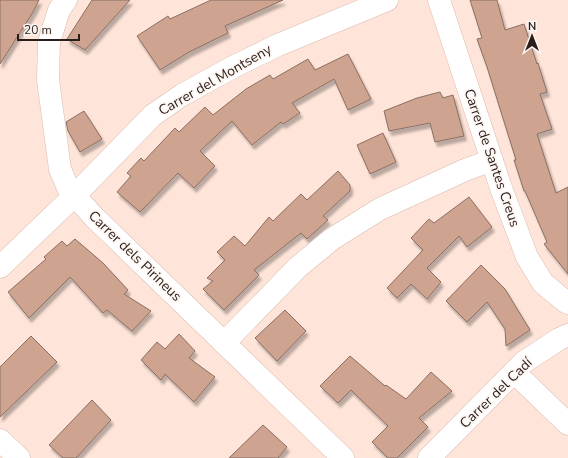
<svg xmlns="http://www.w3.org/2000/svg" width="568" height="458" font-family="'Nunito Sans',sans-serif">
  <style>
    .building { fill: #cea390; stroke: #8a6f62; filter: url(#shadow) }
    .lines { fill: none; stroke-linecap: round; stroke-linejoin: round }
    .minor-casing { stroke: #d9bbad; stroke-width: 23 }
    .tertiary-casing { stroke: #d9bbad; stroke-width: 23 }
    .minor { stroke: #fff; stroke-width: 22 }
    .tertiary { stroke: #fff; stroke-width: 22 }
    .labels { text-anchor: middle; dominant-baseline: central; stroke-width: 3.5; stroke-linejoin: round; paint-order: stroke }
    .street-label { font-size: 14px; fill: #291e19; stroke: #fdf6f3 }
  </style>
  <defs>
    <filter id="shadow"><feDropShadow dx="2.5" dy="4.5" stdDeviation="1" flood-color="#0004"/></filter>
  </defs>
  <rect width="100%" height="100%" fill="#fee4d9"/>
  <g class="building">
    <path d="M0,0H39L33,12L0,64Z"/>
    <path d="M92,0H130L85,50L67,39Z"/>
    <path d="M211,0H283L225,26L228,33L189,52L160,70L137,36L168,16L170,19Z"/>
    <path d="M470,0H497L505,30L524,24L537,64L538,63L547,92L540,94L552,129L537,134L556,193L568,187V274L544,244L547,242L525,191H524L514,160H516L487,67L477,39L482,38Z"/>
    <path d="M348,54L371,99L348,110L334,79L292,103L300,113L283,124L281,122L252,145L232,121L200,151L215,166L194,188L178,173L140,212L117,192L131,176L127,173L141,158L144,161L175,128L179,132L205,107L213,115L246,89L270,75L273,79L308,59L315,70Z"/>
    <path d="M440,92L443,98L453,95L464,136L435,142L430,123L389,131L384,111L417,98Z"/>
    <path d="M84,111L102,139L80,152L68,131L66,122Z"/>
    <path d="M383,133L396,162L370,174L357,145Z"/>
    <path d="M338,171L350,185V191L323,216L328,220L307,239L301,233L254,270L259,275L224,310L203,289L213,281L207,278L225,260L217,252L234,236L245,246L269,217L273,221L301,194L307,200Z"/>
    <path d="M469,197L492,227L467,247L459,236L427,268L441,282L427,299L411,284L397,298L387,288L423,250L411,238L429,219L434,223Z"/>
    <path d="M75,239L103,263L128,290L124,294L151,311L132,331L107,310L103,313L70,277L29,318L8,292L46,259L44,257L62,241L67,246Z"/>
    <path d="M481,265L505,289L530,330L506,346L505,329L487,302L467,322L446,301Z"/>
    <path d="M285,310L306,331L277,361L255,338Z"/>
    <path d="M179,334L195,351L189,358L215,377L194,402L165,374L161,380L141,360L157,342L165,349Z"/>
    <path d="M31,336L57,362L0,417V367Z"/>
    <path d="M350,356L385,386L386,385L406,399L431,372L452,391L419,418L428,427L397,458H388L372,442L388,426L351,390L338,403L320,386Z"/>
    <path d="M92,400L111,420L76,458H63L49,445Z"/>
    <path d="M263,425L287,447L278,458H229Z"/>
  </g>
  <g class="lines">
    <g class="minor-casing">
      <g id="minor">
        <path d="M66,0L59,10L49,42L48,80L60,169L68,188L94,217L343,458"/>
        <path d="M439,0L501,188L527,257L543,283L566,302L568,303"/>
        <path d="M0,267L74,196L153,115L182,95L233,67L278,45L387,0"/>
        <path d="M224,343L298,267L332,239L380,209L465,170L492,160"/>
        <path d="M514,372L568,424"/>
        <path d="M429,458L524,362L559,339L568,335"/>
      </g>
    </g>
    <g class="tertiary-casing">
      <path id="tertiary" d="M0,440L19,458"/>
    </g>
    <use href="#minor" class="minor"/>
    <use href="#tertiary" class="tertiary"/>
  </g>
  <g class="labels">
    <g class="street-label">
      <text transform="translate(215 80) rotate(-30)">Carrer del Montseny</text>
      <text transform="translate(492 158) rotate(71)">Carrer de Santes Creus</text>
      <text transform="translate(135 256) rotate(44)">Carrer dels Pirineus</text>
      <text transform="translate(496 393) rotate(-44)">Carrer del Cadí</text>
    </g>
  </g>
  <g transform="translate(532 36)" stroke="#fdf6f3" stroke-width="3" paint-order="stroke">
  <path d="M0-3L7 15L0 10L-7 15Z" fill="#291e19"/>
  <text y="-6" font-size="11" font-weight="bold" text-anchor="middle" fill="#291e19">N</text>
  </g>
  <path d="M18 34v6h61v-6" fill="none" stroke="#291e19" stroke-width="2"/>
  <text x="24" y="34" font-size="12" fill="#291e19" stroke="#fdf6f3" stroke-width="3" paint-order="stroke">20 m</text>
</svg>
